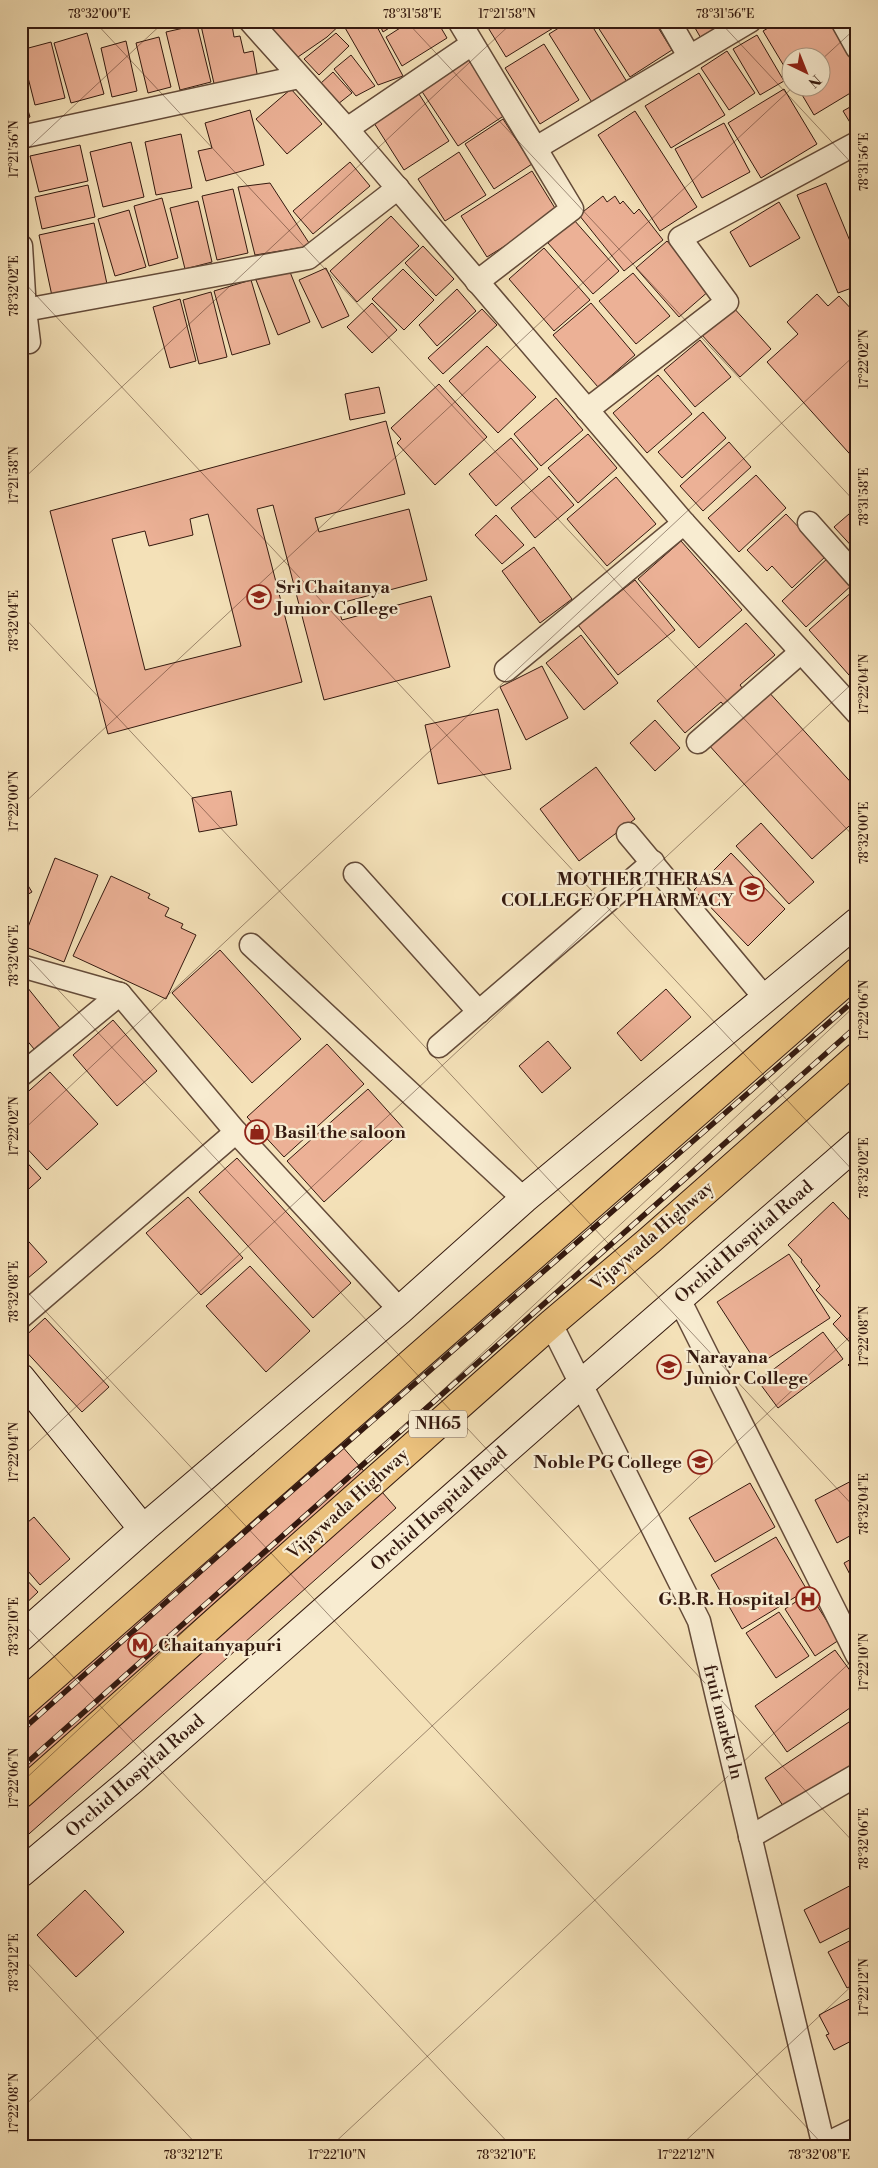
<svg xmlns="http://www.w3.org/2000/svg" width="878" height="2168" font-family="'Libre Bodoni',serif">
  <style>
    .building { fill: #ecb196; stroke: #34190f; fill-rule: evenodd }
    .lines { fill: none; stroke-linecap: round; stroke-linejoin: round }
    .street-casing { stroke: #644b39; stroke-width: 25 }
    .secondary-casing { stroke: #34190f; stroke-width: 30 }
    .highway-casing { stroke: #34190f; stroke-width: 30 }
    .street { stroke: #f8ecd1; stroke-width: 22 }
    .secondary { stroke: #f8ecd1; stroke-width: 28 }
    .highway { stroke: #eac07c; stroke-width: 28 }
    .rail-casing { stroke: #34190f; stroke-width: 5.5 }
    .rail { stroke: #f8ecd1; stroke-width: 4; stroke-dasharray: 11; stroke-linecap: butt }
    .ticks { fill: none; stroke: #34190f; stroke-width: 1; stroke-opacity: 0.45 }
    .labels { text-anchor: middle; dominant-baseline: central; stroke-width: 4.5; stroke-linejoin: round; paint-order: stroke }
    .shield { fill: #f8ecd1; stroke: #6f5849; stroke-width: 1 }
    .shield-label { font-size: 16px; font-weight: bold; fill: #34190f }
    .poi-label { font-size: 18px; font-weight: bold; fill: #34190f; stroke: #f8ecd1; text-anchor: start }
    .street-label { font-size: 18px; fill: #34190f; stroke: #f8ecd1 }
    .neatline { fill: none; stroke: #34190f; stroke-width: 2 }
    .ticks-label { font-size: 12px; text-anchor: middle; fill: #34190f }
  </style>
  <rect width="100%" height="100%" fill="#f4e1b8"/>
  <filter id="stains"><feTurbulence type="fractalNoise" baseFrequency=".004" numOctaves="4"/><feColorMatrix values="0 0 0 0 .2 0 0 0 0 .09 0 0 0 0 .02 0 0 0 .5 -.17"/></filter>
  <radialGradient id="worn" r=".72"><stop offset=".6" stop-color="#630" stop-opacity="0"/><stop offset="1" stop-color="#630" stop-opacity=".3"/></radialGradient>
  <g class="building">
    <path d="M200,21H222L223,27L232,25L234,37L240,36L244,53L253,51L258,79L215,88Z"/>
    <path d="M281,21H344L327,37L295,59L269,31Z"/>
    <path d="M350,21H374L403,76L378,85L344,26Z"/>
    <path d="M378,21H400L383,32Z"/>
    <path d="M411,21H437L447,38L402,66L386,37Z"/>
    <path d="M484,21H562L563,22L506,57Z"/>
    <path d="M570,21H589L627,82L593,104L549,34Z"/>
    <path d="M594,21H654L672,50L630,77Z"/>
    <path d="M691,21H732L702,40Z"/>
    <path d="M780,21H831L857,63V89L814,115L798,88H820V58H790V76L763,31Z"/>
    <path d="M197,25L211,82L180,90L166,32Z"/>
    <path d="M87,33L104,94L71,103L54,43Z"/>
    <path d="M336,33L349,46L319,75L304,59Z"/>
    <path d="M757,35L784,81L760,95L733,49Z"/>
    <path d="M159,37L171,87L148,93L136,43Z"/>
    <path d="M126,41L137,91L112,97L101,48Z"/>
    <path d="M51,42L65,98L35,105L21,50Z"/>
    <path d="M544,44L579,100L540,124L505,68Z"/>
    <path d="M727,51L755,93L729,110L701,68Z"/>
    <path d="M351,55L375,86L356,96L334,69Z"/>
    <path d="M468,59L505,115L458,146L421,90Z"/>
    <path d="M333,72L352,93L338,104L320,84Z"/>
    <path d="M699,73L725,115L671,148L645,106Z"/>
    <path d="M21,87L30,117L21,120Z"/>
    <path d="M291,89L322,124L287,154L256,119Z"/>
    <path d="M784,89L817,144L761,178L728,123Z"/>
    <path d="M419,94L449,141L404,170L374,123Z"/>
    <path d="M857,103V134L843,111Z"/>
    <path d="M250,110L264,165L206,181L198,151L212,148L205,123Z"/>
    <path d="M635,111L697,207L660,231L598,135Z"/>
    <path d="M503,119L532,164L494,189L465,144Z"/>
    <path d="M724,123L750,172L702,198L675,149Z"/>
    <path d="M181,134L192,188L156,195L145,142Z"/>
    <path d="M131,142L144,197L103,207L90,152Z"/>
    <path d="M80,145L88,181L39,192L30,156Z"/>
    <path d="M459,152L486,195L445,221L418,179Z"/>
    <path d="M350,162L370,186L313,234L293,211Z"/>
    <path d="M532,171L558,213L487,257L461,216Z"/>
    <path d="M270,183L311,246L255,255L238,187Z"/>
    <path d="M826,183L857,258V286L838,293L797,195Z"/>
    <path d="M88,185L95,217L42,229L35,197Z"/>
    <path d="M233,189L248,253L217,260L202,196Z"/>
    <path d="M603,196L607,202L615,196L620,204L623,201L634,214L639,209L663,240L624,271L579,215Z"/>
    <path d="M162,198L178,258L149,266L134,206Z"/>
    <path d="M198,201L212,262L185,269L170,208Z"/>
    <path d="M779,202L800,238L750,267L730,232Z"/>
    <path d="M129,210L146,267L115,276L98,219Z"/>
    <path d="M391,216L419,246L357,302L330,271Z"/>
    <path d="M574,220L619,271L593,294L548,243Z"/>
    <path d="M94,223L107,284L52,296L39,235Z"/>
    <path d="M667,241L710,290L679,317L636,268Z"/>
    <path d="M423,246L454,279L436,296L405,263Z"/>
    <path d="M544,248L590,300L554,331L509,279Z"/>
    <path d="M288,267L310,322L278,335L256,280Z"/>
    <path d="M326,268L349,316L322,328L299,280Z"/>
    <path d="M403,269L434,300L404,330L372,299Z"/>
    <path d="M633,273L670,316L636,344L599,301Z"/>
    <path d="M251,280L270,344L232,355L214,291Z"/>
    <path d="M457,289L476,311L437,346L419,325Z"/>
    <path d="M211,292L227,357L199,364L183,300Z"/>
    <path d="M817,294L828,306L839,296L857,315V462L767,362L798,334L787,322Z"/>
    <path d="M180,299L196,361L170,368L153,307Z"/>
    <path d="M372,303L397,330L372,353L347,327Z"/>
    <path d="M591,303L635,355L598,387L553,335Z"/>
    <path d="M732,306L771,349L740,377L701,334Z"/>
    <path d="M482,309L497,325L443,374L428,358Z"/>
    <path d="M700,340L731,377L695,407L664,370Z"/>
    <path d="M487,346L536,397L498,433L449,381Z"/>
    <path d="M658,375L692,414L647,453L613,413Z"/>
    <path d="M439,384L487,437L435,485L397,443L401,439L391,428Z"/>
    <path d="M379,387L385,413L350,420L345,394Z"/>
    <path d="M556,398L583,430L541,466L514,434Z"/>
    <path d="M703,412L726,438L682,478L658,452Z"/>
    <path d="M386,421L405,494L315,518L319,532L409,509L427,580L337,604L342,620L431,596L450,667L324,700L273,505L257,509L302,682L108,734L50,511ZM208,514L241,646L145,670L112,539L145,531L149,546L193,535L190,519Z"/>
    <path d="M588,434L617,468L578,503L548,468Z"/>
    <path d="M511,438L538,469L496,506L469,474Z"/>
    <path d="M729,442L751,467L703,511L680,486Z"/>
    <path d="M756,475L786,508L739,552L708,518Z"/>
    <path d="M549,476L574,505L535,538L511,508Z"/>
    <path d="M616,477L656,524L607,566L567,519Z"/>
    <path d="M857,507V552L834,527Z"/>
    <path d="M786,514L826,556L792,588L772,566L767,571L747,550Z"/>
    <path d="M496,515L524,545L502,564L475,535Z"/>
    <path d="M681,541L742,610L699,648L638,579Z"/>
    <path d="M534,547L572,599L540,623L502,571Z"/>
    <path d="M829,557L853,584L806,627L782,601Z"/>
    <path d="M635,580L675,630L618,675L578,625Z"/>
    <path d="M854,590L857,593V684L809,630Z"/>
    <path d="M746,623L775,655L740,685L746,693L727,709L721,702L685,733L657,701Z"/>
    <path d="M581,635L618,683L584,710L546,663Z"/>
    <path d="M542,666L568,718L526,740L500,687Z"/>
    <path d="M766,689L857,789V819L812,859L707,743Z"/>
    <path d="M498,709L511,769L438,784L425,725Z"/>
    <path d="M655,720L680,748L655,771L630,743Z"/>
    <path d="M596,767L635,819L579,861L540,809Z"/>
    <path d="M231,791L237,825L199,832L192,798Z"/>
    <path d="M761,823L814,882L789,904L736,846Z"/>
    <path d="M731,853L785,909L748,946L694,890Z"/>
    <path d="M55,858L98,875L64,962L21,945Z"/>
    <path d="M21,874L32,892L21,898Z"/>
    <path d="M111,876L150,894L148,898L169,908L165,916L183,924L181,928L196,935L166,999L73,956Z"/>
    <path d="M220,950L301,1039L252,1083L172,993Z"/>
    <path d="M27,987L60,1028L34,1049L21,1033V992Z"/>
    <path d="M666,989L691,1017L641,1061L617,1033Z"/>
    <path d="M113,1020L157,1071L117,1106L73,1055Z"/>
    <path d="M548,1041L571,1068L542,1093L519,1066Z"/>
    <path d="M327,1044L364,1084L284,1157L247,1117Z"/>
    <path d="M50,1072L98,1124L47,1170L21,1142V1098Z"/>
    <path d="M368,1089L404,1129L324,1202L287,1161Z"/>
    <path d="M21,1156L41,1178L21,1196Z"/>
    <path d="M237,1158L351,1283L313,1318L199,1192Z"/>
    <path d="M188,1197L243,1258L201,1295L146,1233Z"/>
    <path d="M833,1202L857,1228V1350L833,1324L841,1316L816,1290L820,1286L801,1262L802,1260L788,1245Z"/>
    <path d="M21,1233L47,1262L21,1284Z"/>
    <path d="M789,1254L830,1318L758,1365L717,1302Z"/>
    <path d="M250,1266L310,1331L266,1372L206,1306Z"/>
    <path d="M45,1318L109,1387L82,1412L21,1346V1340Z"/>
    <path d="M823,1332L843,1359L778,1408L758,1381Z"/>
    <path d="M857,1357V1374L848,1365Z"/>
    <path d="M334,1437L396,1508L21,1841V1715Z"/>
    <path d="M857,1478V1532L837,1543L815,1500Z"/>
    <path d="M750,1483L775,1527L715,1562L689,1518Z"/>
    <path d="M34,1517L70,1559L40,1585L21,1563V1528Z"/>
    <path d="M776,1537L807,1590L742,1629L711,1575Z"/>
    <path d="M857,1556V1588L844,1563Z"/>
    <path d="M21,1574L38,1592L21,1608Z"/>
    <path d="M809,1593L839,1640L815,1656L785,1609Z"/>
    <path d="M779,1612L809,1656L776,1678L746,1633Z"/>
    <path d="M835,1650L857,1680V1703L787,1752L755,1706Z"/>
    <path d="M855,1718L857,1762L785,1809L765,1778Z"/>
    <path d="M857,1803V1819L851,1807Z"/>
    <path d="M857,1882V1924L820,1943L804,1910Z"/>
    <path d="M85,1890L124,1932L76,1977L37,1935Z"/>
    <path d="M857,1937V1983L847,1988L828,1952Z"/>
    <path d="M857,1995V2038L834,2050L826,2035L829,2034L819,2015Z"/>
  </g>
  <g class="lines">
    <g class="street-casing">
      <g id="street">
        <path d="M250,21L347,129L684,523L857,713"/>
        <path d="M459,21L572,209L477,282"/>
        <path d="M669,21L689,56"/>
        <path d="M842,21L857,48"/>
        <path d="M347,129L472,44"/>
        <path d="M21,137L299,77"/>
        <path d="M536,148L750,21"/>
        <path d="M21,246L25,310L308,258L398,188"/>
        <path d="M25,310L29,342"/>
        <path d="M587,410L727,302L680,238L857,143"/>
        <path d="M809,523L857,577"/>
        <path d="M506,670L684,523"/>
        <path d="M698,742L801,652"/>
        <path d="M628,834L765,998"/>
        <path d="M355,874L479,1012"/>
        <path d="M251,945L524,1199"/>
        <path d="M21,966L120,994L236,1132L400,1310"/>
        <path d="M439,1046L653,862"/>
        <path d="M21,1075L120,994"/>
        <path d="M679,1299L857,1655"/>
        <path d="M21,1317L236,1132"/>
        <path d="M551,1324L699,1621L824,2147"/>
        <path d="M750,1837L857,1775"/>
        <path d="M824,2145L857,2129"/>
      </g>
    </g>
    <g class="secondary-casing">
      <g id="secondary">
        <path d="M21,1378L143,1529"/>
        <path d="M21,1637L143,1529L400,1310L524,1199L857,922"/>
        <path d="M21,1873L133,1779L581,1384L857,1144"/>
      </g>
    </g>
    <g class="highway-casing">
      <g id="highway">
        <path d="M21,1705L857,972"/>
        <path d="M21,1794L551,1324L650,1240L857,1057"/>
      </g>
    </g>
    <use href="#street" class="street"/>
    <use href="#secondary" class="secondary"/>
    <use href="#highway" class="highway"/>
    <g class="rail-casing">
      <g id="rail">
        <path d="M21,1731L255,1523L857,998"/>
        <path d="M21,1768L857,1026"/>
      </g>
    </g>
    <use href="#rail" class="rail"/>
  </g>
  <path class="ticks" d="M94,21L857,840M406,21L857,504M719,21L857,169M820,61L857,27M21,155L165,21M21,279L857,1175M21,481L514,21M21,614L857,1510M21,806L792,88M21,950L857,1846M21,1132L857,353M21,1285L825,2147M21,1458L857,679M21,1621L512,2147M21,1783L857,1004M21,1956L199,2147M21,2109L857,1330M330,2147L857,1656M679,2147L857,1981"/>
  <defs>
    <g id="university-ring" transform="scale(1.25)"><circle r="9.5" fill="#f8ecd1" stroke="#8f2418" stroke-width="1.5"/><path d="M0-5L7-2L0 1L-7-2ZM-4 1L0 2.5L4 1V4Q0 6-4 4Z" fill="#8f2418"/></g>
    <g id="shop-ring" transform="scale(1.25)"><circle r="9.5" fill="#f8ecd1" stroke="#8f2418" stroke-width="1.5"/><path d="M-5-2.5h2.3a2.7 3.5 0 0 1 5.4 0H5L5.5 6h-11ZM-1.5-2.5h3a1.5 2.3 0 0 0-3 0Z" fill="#8f2418"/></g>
    <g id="hospital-ring" transform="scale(1.25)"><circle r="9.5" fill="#f8ecd1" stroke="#8f2418" stroke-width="1.5"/><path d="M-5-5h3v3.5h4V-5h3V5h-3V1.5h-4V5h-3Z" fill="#8f2418"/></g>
    <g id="metro-ring" transform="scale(1.25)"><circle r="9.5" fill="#f8ecd1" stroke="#8f2418" stroke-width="1.5"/><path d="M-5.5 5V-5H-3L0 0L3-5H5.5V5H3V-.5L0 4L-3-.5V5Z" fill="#8f2418"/></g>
  </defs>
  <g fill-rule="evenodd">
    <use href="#university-ring" x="259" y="597"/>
    <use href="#university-ring" x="752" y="889"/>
    <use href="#shop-ring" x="257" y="1132"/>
    <use href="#university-ring" x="669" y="1367"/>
    <use href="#university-ring" x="700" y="1462"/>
    <use href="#hospital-ring" x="808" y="1599"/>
    <use href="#metro-ring" x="140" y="1645"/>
  </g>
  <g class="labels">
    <rect class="shield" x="409" y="1410.5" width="58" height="27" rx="4"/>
    <g class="shield-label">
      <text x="438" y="1424">NH65</text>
    </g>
    <g class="poi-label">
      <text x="276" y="587">Sri Chaitanya<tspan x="276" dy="21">Junior College</tspan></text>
      <text x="734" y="879" text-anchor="end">MOTHER THERASA<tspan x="734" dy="21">COLLEGE OF PHARMACY</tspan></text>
      <text x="274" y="1132">Basil the saloon</text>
      <text x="686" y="1357">Narayana<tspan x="686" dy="21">Junior College</tspan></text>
      <text x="682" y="1462" text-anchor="end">Noble PG College</text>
      <text x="790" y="1599" text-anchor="end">G.B.R. Hospital</text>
      <text x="158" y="1645">Chaitanyapuri</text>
    </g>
    <g class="street-label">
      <text transform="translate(652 1236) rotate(-41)">Vijaywada Highway</text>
      <text transform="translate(744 1242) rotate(-41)">Orchid Hospital Road</text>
      <text transform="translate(348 1504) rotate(-42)">Vijaywada Highway</text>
      <text transform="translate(439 1509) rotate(-42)">Orchid Hospital Road</text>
      <text transform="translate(723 1722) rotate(76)">fruit market ln</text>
      <text transform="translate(135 1776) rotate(-41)">Orchid Hospital Road</text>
    </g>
  </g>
  <rect width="878" height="2168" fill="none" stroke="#f4e1b8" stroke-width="55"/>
  <g transform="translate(806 72) rotate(137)"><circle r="24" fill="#f8ecd1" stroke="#aa9883"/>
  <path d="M0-4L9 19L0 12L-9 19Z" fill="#8f2418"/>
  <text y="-8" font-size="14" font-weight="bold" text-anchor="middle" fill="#34190f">N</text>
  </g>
  <rect x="28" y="28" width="822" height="2112" class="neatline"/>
  <g class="ticks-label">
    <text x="99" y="18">78°32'00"E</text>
    <text x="412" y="18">78°31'58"E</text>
    <text x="507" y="18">17°21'58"N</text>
    <text x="725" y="18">78°31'56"E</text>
    <text transform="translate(14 149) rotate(-90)" y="4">17°21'56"N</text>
    <text transform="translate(864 162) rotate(-90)" y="4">78°31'56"E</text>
    <text transform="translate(14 286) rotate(-90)" y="4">78°32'02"E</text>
    <text transform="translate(864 359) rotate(-90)" y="4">17°22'02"N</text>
    <text transform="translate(14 475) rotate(-90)" y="4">17°21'58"N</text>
    <text transform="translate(864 497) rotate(-90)" y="4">78°31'58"E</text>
    <text transform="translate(14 621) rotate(-90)" y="4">78°32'04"E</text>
    <text transform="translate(864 684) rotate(-90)" y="4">17°22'04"N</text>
    <text transform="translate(14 801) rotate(-90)" y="4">17°22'00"N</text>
    <text transform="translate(864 833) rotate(-90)" y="4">78°32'00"E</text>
    <text transform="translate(14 956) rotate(-90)" y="4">78°32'06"E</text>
    <text transform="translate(864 1010) rotate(-90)" y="4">17°22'06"N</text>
    <text transform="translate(14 1126) rotate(-90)" y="4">17°22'02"N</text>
    <text transform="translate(864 1168) rotate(-90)" y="4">78°32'02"E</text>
    <text transform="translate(14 1292) rotate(-90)" y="4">78°32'08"E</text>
    <text transform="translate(864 1336) rotate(-90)" y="4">17°22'08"N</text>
    <text transform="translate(14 1452) rotate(-90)" y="4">17°22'04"N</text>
    <text transform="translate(864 1504) rotate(-90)" y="4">78°32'04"E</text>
    <text transform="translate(14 1627) rotate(-90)" y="4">78°32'10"E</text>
    <text transform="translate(864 1662) rotate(-90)" y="4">17°22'10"N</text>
    <text transform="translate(14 1778) rotate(-90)" y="4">17°22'06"N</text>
    <text transform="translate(864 1839) rotate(-90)" y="4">78°32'06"E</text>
    <text transform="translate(14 1963) rotate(-90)" y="4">78°32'12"E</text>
    <text transform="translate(864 1987) rotate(-90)" y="4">17°22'12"N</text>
    <text transform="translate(14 2103) rotate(-90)" y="4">17°22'08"N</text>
    <text x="193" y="2159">78°32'12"E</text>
    <text x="337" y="2159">17°22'10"N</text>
    <text x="506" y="2159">78°32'10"E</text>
    <text x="686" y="2159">17°22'12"N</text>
    <text x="819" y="2159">78°32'08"E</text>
  </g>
  <rect width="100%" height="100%" filter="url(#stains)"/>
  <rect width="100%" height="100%" fill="url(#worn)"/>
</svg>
